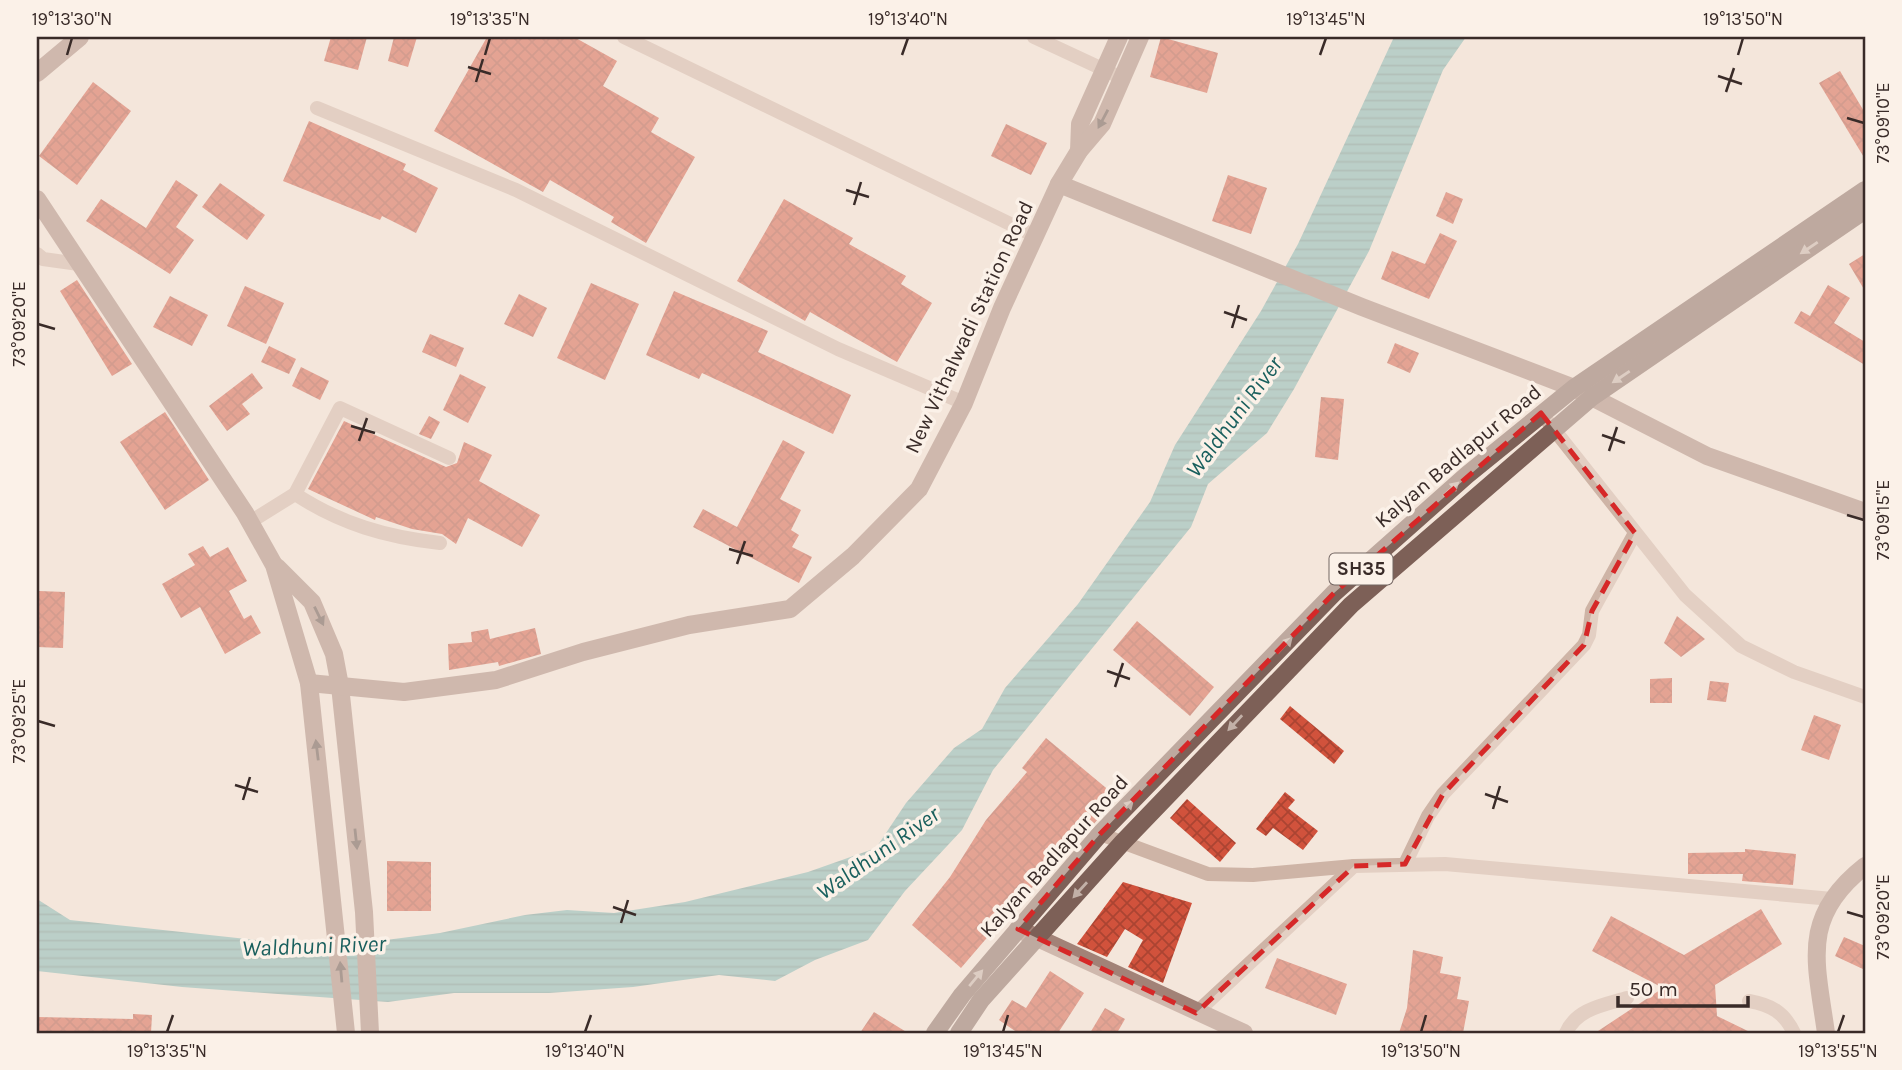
<svg xmlns="http://www.w3.org/2000/svg" width="1902" height="1070" font-family="Karla,sans-serif">
  <style>
    .water { fill: url(#water-rules) }
    .building { fill: url(#building-cross-hatch) }
    .lines { fill: none; stroke-linecap: round; stroke-linejoin: round }
    .street { stroke: #ceb4a6; stroke-width: 14 }
    .secondary { stroke: #a28277; stroke-width: 18 }
    .primary { stroke: #7d6057; stroke-width: 18 }
    .oneway { fill: #53413c }
    .oneway2 { fill: #c2b0a7 }
    .marked { fill: none; stroke: #d62828; stroke-width: 5; stroke-dasharray: 14 9; stroke-linejoin: round }
    .ticks { fill: none; stroke: #392b28; stroke-width: 2.5 }
    .labels { text-anchor: middle; dominant-baseline: central; stroke-width: 7; stroke-linejoin: round; paint-order: stroke }
    .shield { fill: #fbf1e8; stroke: #736662; stroke-width: 2 }
    .shield-label { font-size: 19px; font-weight: bold; fill: #392b28 }
    .street-label { font-size: 21px; fill: #392b28; stroke: #fbf1e8 }
    .water-label { font-size: 23px; font-style: italic; fill: #195f5d; stroke: #fbf1e8 }
    .neatline { fill: none; stroke: #392b28; stroke-width: 2.5 }
    .ticks-label { font-size: 18px; text-anchor: middle; fill: #392b28 }
  </style>
  <defs>
    <pattern id="water-rules" width="6" height="5" patternUnits="userSpaceOnUse" patternTransform="scale(1.75)"><rect width="6" height="5" fill="#77b4b1"/><path d="M0 2.5h6" fill="none" stroke="#639390"/></pattern>
    <pattern id="building-cross-hatch" width="8" height="8" patternUnits="userSpaceOnUse" patternTransform="scale(1.75)"><rect width="8" height="8" fill="#d1523c"/><path d="M0 0l8 8M0 8l8-8" fill="none" stroke="#ab4432"/></pattern>
  </defs>
  <rect width="100%" height="100%" fill="#f4e6db"/>
  <path class="water" d="M1394,37H1466L1443,70L1369,251L1294,389L1267,433L1208,484L1191,527L993,770L962,830L905,891L868,940L815,960L775,981L719,975L633,987L549,993H454L388,1002L182,987L37,971V899L70,920L294,944L386,940L440,933L525,915L567,910L614,913L685,902L808,872L876,848L906,803L954,748L982,729L1005,688L1078,604L1150,502L1175,445L1261,311L1298,244Z"/>
  <g class="building">
    <path d="M331,37H367L358,70L324,61Z"/>
    <path d="M394,37H417L408,67L388,61Z"/>
    <path d="M487,37H574L617,61L603,86L659,118L651,132L695,157L646,243L611,222L614,217L550,180L543,192L434,131Z"/>
    <path d="M1161,37L1218,53L1207,93L1150,77Z"/>
    <path d="M1840,71L1865,113V159L1819,83Z"/>
    <path d="M93,82L131,111L77,185L39,156Z"/>
    <path d="M309,121L406,164L403,170L438,188L416,233L382,216L380,220L283,181Z"/>
    <path d="M1006,124L1047,143L1031,175L991,156Z"/>
    <path d="M1228,175L1267,188L1251,234L1212,221Z"/>
    <path d="M176,180L198,195L176,227L194,240L170,274L86,221L101,199L146,228Z"/>
    <path d="M220,183L265,215L247,240L202,207Z"/>
    <path d="M1446,192L1463,199L1453,224L1436,216Z"/>
    <path d="M784,199L853,238L849,244L906,276L901,284L932,303L897,362L810,312L805,321L737,281Z"/>
    <path d="M1440,233L1457,241L1429,299L1381,279L1392,251L1425,264Z"/>
    <path d="M1865,254V291L1849,264Z"/>
    <path d="M77,280L132,364L112,376L60,291Z"/>
    <path d="M591,283L639,304L605,380L557,358Z"/>
    <path d="M1828,285L1850,298L1834,323L1865,342V365L1794,323L1801,311L1810,316Z"/>
    <path d="M245,286L284,303L266,344L227,326Z"/>
    <path d="M674,291L768,331L758,352L851,395L833,434L702,373L699,379L646,355Z"/>
    <path d="M519,294L547,308L533,337L504,324Z"/>
    <path d="M170,296L208,315L192,346L153,327Z"/>
    <path d="M430,334L464,348L456,367L422,352Z"/>
    <path d="M1395,343L1419,353L1410,373L1387,363Z"/>
    <path d="M269,346L296,359L289,374L261,362Z"/>
    <path d="M301,367L329,381L320,400L292,386Z"/>
    <path d="M252,373L263,388L242,404L250,414L227,431L209,406Z"/>
    <path d="M460,374L486,387L468,423L443,410Z"/>
    <path d="M1321,397L1344,399L1338,460L1315,457Z"/>
    <path d="M165,412L209,480L165,510L120,442Z"/>
    <path d="M429,416L440,422L431,439L419,434Z"/>
    <path d="M344,421L446,467L457,463L464,442L492,455L479,481L540,515L522,547L468,518L456,544L442,534L412,529L376,517L375,520L308,489Z"/>
    <path d="M783,440L805,452L780,499L801,510L791,530L799,535L792,547L812,557L799,583L693,527L703,509L737,527Z"/>
    <path d="M203,546L210,557L228,547L247,581L229,591L244,619L251,615L261,633L225,654L200,607L181,618L162,584L195,565L188,554Z"/>
    <path d="M39,591L65,592L63,648L37,647Z"/>
    <path d="M1677,616L1705,639L1681,657L1664,643Z"/>
    <path d="M1137,621L1214,687L1190,716L1113,650Z"/>
    <path d="M535,628L541,654L499,666L498,662L449,670L448,644L472,642L471,632L488,629L490,639Z"/>
    <path d="M1672,678V703H1650V679Z"/>
    <path d="M1710,681L1729,683L1726,702L1707,700Z"/>
    <path d="M1290,706L1344,751L1334,764L1280,719Z"/>
    <path d="M1814,715L1841,725L1829,760L1801,750Z"/>
    <path d="M1046,738L1117,797L1092,826L1088,823L1058,858L1055,855L1010,919L1006,916L997,927L984,923L982,927L991,933L961,968L912,925L950,877L986,820L1027,772L1022,768Z"/>
    <path d="M1285,792L1295,800L1288,808L1318,831L1303,850L1273,828L1266,836L1256,829Z"/>
    <path d="M1187,799L1236,843L1220,862L1170,818Z"/>
    <path d="M1745,849L1796,854L1793,885L1742,881L1743,874H1688V853L1745,852Z"/>
    <path d="M387,861L431,862V911H387Z"/>
    <path d="M1123,882L1192,903L1163,983L1128,967L1143,940L1125,929L1107,957L1077,944Z"/>
    <path d="M1761,909L1782,944L1715,985L1717,1016L1752,1033H1595L1663,988L1592,951L1611,916L1684,955Z"/>
    <path d="M1844,937L1865,946V970L1835,956Z"/>
    <path d="M1413,950L1443,957L1440,973L1461,977L1457,999L1469,1001L1463,1033H1399L1407,1008Z"/>
    <path d="M1277,958L1347,984L1336,1015L1265,988Z"/>
    <path d="M1050,971L1084,993L1058,1033H1018L999,1020L1012,1000L1026,1008Z"/>
    <path d="M1105,1008L1125,1019L1117,1033H1090Z"/>
    <path d="M874,1012L908,1033H860Z"/>
    <path d="M133,1014L152,1015L151,1033H37V1017L133,1019Z"/>
  </g>
  <g class="lines">
    <g class="street">
      <path d="M624,37L1035,236"/>
      <path d="M1034,37L1122,78"/>
      <path d="M317,108L516,190L838,349L964,403"/>
      <path d="M37,254L43,259L79,264"/>
      <path d="M1541,413L1685,595L1741,646L1794,672L1865,697"/>
      <path d="M295,494C341,524 386,537 440,543"/>
      <path d="M250,522L295,494L340,408L449,458"/>
      <path d="M1100,834L1208,874L1253,875L1354,866L1445,864L1832,899"/>
      <path d="M1405,864L1428,816L1443,794L1584,645L1589,635L1592,611L1635,533"/>
      <path d="M1749,1001C1771,1005 1784,1012 1794,1033"/>
      <path d="M1196,1013L1354,866"/>
      <path d="M1566,1033C1576,1009 1603,1005 1627,998"/>
    </g>
    <g class="secondary">
      <path d="M37,73L80,37"/>
      <path d="M1079,151L1080,124L1119,37"/>
      <path d="M1059,184L1362,307L1574,388L1707,456L1865,512"/>
      <path d="M37,199L245,513L274,565L309,683L346,1033"/>
      <path d="M277,567L312,602L334,654L340,686L364,912L370,1033"/>
      <path d="M309,683L404,692L496,680L583,652L689,625L790,609L853,556L919,489L964,403L1002,308L1059,184L1079,151L1102,124L1140,37"/>
      <path d="M1018,929L1244,1033"/>
      <path d="M1826,1033C1816,961 1800,917 1865,866"/>
    </g>
    <g class="primary">
      <path d="M935,1033L962,995L1100,834L1334,593L1467,475L1574,388L1865,190"/>
      <path d="M959,1033L981,1000L1122,843L1351,605L1592,397L1865,210"/>
    </g>
  </g>
  <defs><path id="oneway-solid" d="M-6-.8H1V-3.2L6.5 0L1 3.2V.8H-6Z" transform="scale(1.75)"/></defs>
  <g class="oneway">
    <use href="#oneway-solid" transform="translate(1103 119) rotate(118)"/>
    <use href="#oneway-solid" transform="translate(319 616) rotate(64)"/>
    <use href="#oneway-solid" transform="translate(317 750) rotate(-97)"/>
    <use href="#oneway-solid" transform="translate(356 839) rotate(84)"/>
    <use href="#oneway-solid" transform="translate(341 972) rotate(-95)"/>
  </g>
  <g class="oneway2">
    <use href="#oneway-solid" transform="translate(1809 248) rotate(146)"/>
    <use href="#oneway-solid" transform="translate(1621 377) rotate(146)"/>
    <use href="#oneway-solid" transform="translate(1451 489) rotate(-42)"/>
    <use href="#oneway-solid" transform="translate(1285 645) rotate(-47)"/>
    <use href="#oneway-solid" transform="translate(1235 723) rotate(133)"/>
    <use href="#oneway-solid" transform="translate(1126 808) rotate(-45)"/>
    <use href="#oneway-solid" transform="translate(1080 890) rotate(132)"/>
    <use href="#oneway-solid" transform="translate(976 978) rotate(-50)"/>
  </g>
  <path d="M0 0H1902V1070H0ZM1541,413L1635,533L1592,611L1584,645L1443,794L1405,864L1354,866L1196,1013L1018,929L1100,834L1334,593Z" fill="#f4e6db" fill-opacity=".55" fill-rule="evenodd"/>
  <path class="marked" d="M1541,413L1635,533L1592,611L1584,645L1443,794L1405,864L1354,866L1196,1013L1018,929L1100,834L1334,593Z"/>
  <path class="ticks" d="M67,55L72,38M485,55L490,38M902,55L908,38M1320,55L1326,38M1738,55L1743,38M468,67L491,74M1718,76L1742,84M476,82L483,59M1726,92L1734,68M1847,118L1864,123M846,190L869,197M854,205L861,182M1224,312L1247,320M38,324L55,329M1232,328L1239,305M351,426L375,433M1602,435L1625,443M359,441L367,418M1609,451L1617,427M1847,515L1864,520M729,549L753,556M737,564L745,541M1107,671L1130,679M1115,687L1123,663M38,721L55,726M235,785L258,792M1485,794L1508,802M243,800L250,777M1493,809L1500,786M613,907L636,915M1847,912L1864,917M621,923L628,900M167,1032L173,1015M585,1032L591,1015M1003,1032L1008,1015M1421,1032L1426,1015M1838,1032L1844,1015"/>
  <g class="labels">
    <rect class="shield" x="1329.5" y="553.5" width="63" height="31" rx="5"/>
    <g class="shield-label">
      <text x="1361" y="569">SH35</text>
    </g>
    <g class="street-label">
      <text transform="translate(969 327) rotate(-65)">New Vithalwadi Station Road</text>
      <text transform="translate(1458 456) rotate(-40)">Kalyan Badlapur Road</text>
      <text transform="translate(1054 856) rotate(-48)">Kalyan Badlapur Road</text>
    </g>
    <g class="water-label">
      <text transform="translate(1234 417) rotate(-53)">Waldhuni River</text>
      <text transform="translate(878 853) rotate(-35)">Waldhuni River</text>
      <text transform="translate(314 946) rotate(-2)">Waldhuni River</text>
    </g>
  </g>
  <rect width="1902" height="1070" fill="none" stroke="#fbf1e8" stroke-width="77"/>
  <path d="M1618 996v10h130v-10" fill="none" stroke="#392b28" stroke-width="3.5"/>
  <text x="1629" y="996" font-size="21" fill="#392b28" stroke="#fbf1e8" stroke-width="5" paint-order="stroke">50 m</text>
  <rect x="38" y="38" width="1826" height="994" class="neatline"/>
  <g class="ticks-label">
    <text x="72" y="25">19°13'30"N</text>
    <text x="490" y="25">19°13'35"N</text>
    <text x="908" y="25">19°13'40"N</text>
    <text x="1326" y="25">19°13'45"N</text>
    <text x="1743" y="25">19°13'50"N</text>
    <text transform="translate(1883 123) rotate(-90)" y="6">73°09'10"E</text>
    <text transform="translate(19 324) rotate(-90)" y="6">73°09'20"E</text>
    <text transform="translate(1883 520) rotate(-90)" y="6">73°09'15"E</text>
    <text transform="translate(19 721) rotate(-90)" y="6">73°09'25"E</text>
    <text transform="translate(1883 917) rotate(-90)" y="6">73°09'20"E</text>
    <text x="167" y="1057">19°13'35"N</text>
    <text x="585" y="1057">19°13'40"N</text>
    <text x="1003" y="1057">19°13'45"N</text>
    <text x="1421" y="1057">19°13'50"N</text>
    <text x="1838" y="1057">19°13'55"N</text>
  </g>
</svg>
